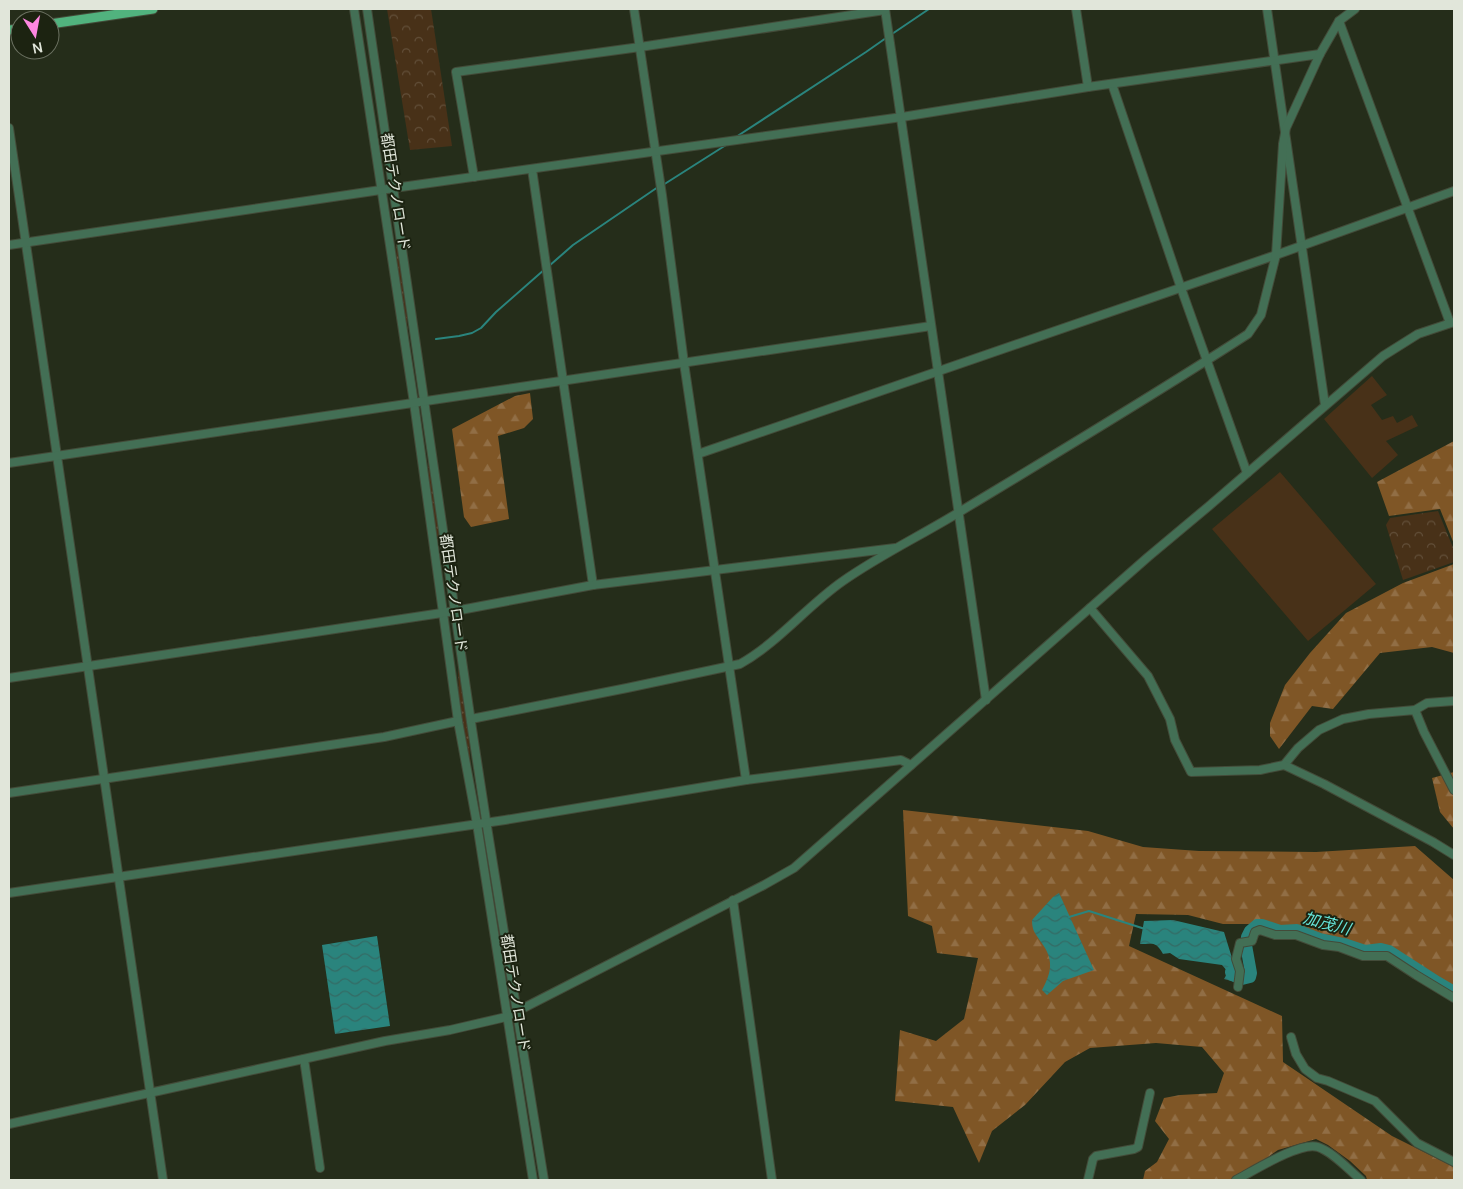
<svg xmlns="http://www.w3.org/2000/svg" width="1463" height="1189" font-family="Manrope,'Noto Sans JP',sans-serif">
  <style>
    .grass { fill: url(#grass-dots) }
    .forest { fill: url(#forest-firs) }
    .park { fill: url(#park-crowns) }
    .pitch { fill: #483118 }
    .water { fill: url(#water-waves) }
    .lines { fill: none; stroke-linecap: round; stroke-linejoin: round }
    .stream { stroke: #2a847d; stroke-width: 2 }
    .river { stroke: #2a847d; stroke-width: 12 }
    .minor-casing { stroke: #434b39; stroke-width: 10 }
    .major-casing { stroke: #434b39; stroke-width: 11 }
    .minor { stroke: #436f55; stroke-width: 8 }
    .major { stroke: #51b37e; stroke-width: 9 }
    .labels { text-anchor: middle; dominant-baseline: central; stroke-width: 4; stroke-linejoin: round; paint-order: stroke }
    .street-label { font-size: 15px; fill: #e1e6da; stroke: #1c2311 }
    .water-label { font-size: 16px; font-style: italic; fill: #65e4d9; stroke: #1c2311 }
  </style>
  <defs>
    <pattern id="grass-dots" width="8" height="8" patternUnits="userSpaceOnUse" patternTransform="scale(1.25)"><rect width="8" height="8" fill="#483118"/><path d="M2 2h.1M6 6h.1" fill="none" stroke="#624f39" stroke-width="1.8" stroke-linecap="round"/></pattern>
    <pattern id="forest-firs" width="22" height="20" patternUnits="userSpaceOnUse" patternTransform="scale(1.25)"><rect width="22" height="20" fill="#7f5626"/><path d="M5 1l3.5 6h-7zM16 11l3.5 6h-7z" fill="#916e45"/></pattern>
    <pattern id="park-crowns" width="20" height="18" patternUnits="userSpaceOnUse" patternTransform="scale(1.25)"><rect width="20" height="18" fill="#483118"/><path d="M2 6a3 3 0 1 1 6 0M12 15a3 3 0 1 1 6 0" fill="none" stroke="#624f39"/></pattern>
    <pattern id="water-waves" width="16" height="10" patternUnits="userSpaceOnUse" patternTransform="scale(1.25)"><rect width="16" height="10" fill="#2a847d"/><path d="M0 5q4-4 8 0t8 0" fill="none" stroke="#346b65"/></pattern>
  </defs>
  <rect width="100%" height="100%" fill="#252d1a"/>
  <g class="grass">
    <path d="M396,238L407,316L408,344L397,274Z"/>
    <path d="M428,452L439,529L438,544L441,572L429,487Z"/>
    <path d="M458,667L469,736L471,773L459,699Z"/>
  </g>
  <g class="forest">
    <path d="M530,393L533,419L524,428L498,436L509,519L471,527L464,517L452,429L515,396Z"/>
    <path d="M1454,441V544L1440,509L1389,516L1377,482Z"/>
    <path d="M1454,564V653L1432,647L1380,653L1333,709L1312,706L1279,749L1270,736V723L1285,685L1310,653L1346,613L1403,583Z"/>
    <path d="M1454,772V829L1440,812L1432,778Z"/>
    <path d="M903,810L1088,831L1143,847L1199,851L1316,852L1415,846L1454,880V1002L1385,958L1294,931L1260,924H1223L1188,915L1136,914L1129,946L1282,1016L1283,1062L1392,1136L1454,1167V1180H1367L1366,1176L1350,1161L1328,1145L1316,1139L1278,1150L1235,1180H1143L1145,1171L1157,1162L1169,1139L1155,1121L1164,1098L1180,1095L1217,1093L1224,1073L1202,1047L1156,1043L1090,1048L1065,1062L1025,1105L992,1131L979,1163L953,1107L895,1101L900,1030L936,1041L964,1019L978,958L937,953L932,926L908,916Z"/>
  </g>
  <g class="park">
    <path d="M387,9H431L452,146L410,150Z"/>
    <path d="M1438,511L1454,550V562L1403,580L1386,525L1390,518Z"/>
  </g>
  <g class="pitch">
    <path d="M1372,376L1387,395L1371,405L1382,420L1393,416L1397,423L1412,415L1418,426L1386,441L1398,455L1372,478L1324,419Z"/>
    <path d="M1280,472L1376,584L1308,641L1212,529Z"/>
  </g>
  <g class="water">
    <path d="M1059,893L1094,970L1063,981L1047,995L1042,990C1052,972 1054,959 1041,942C1035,933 1032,931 1032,920L1053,897Z"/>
    <path d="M1173,920L1224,932L1236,971L1235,982L1224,979L1228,972L1222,965L1179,959L1170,953L1163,954C1156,941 1153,944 1140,944L1144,921Z"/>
    <path d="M377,936L390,1026L335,1034L322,945Z"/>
  </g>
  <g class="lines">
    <g class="stream">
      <path d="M892,34L929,9"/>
      <path d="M736,137L866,52L886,38"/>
      <path d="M663,185L726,145"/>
      <path d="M549,266L573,245L658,187"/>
      <path d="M436,339L459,336L472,333L481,328L496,312L545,269"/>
      <path d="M1069,917L1089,911L1145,929"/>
    </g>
    <path class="river" d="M1231,972L1232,975L1242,979L1250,977L1251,973L1246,945L1247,937L1250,931L1257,925H1262L1280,931L1297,930L1320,939L1344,944L1365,951L1381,949L1389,951L1437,982L1454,992"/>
    <g class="minor-casing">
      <g id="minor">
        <path d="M354,9L414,403L458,721L477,824L533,1180"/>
        <path d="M367,9C403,246 435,484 471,722C494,875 519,1028 544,1180"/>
        <path d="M634,9L662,195L684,363L746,780"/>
        <path d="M885,9L986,700"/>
        <path d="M1076,9L1088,87"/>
        <path d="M1267,9L1325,405"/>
        <path d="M1339,21L1450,323"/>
        <path d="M1112,84L1181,288L1247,473"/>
        <path d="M9,128L163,1180"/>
        <path d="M532,169L593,585"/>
        <path d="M474,177L456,72L640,47L885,10"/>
        <path d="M9,245L394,188L902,117L1088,87L1320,54"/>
        <path d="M698,454L1276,255L1454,191"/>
        <path d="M9,463L931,326"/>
        <path d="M1090,608L1148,676L1170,719L1175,740L1191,772L1260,770L1284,765L1298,748L1319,730L1343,719L1369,714L1415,710L1424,732L1454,790"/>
        <path d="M9,678L455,611L593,585L895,548"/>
        <path d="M1415,710L1427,703L1454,701"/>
        <path d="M471,719L627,688L740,664C779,642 807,606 843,581C880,555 922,535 961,511C1057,453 1154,395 1248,334L1261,315L1276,255L1283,144L1286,128L1320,54L1339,21L1355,9"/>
        <path d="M1284,765L1324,784L1433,842L1454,855"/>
        <path d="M9,793L384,737L458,721"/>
        <path d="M9,893L505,820L746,780L901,760L911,765"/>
        <path d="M733,900L772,1180"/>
        <path d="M1238,987L1240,971L1236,959L1240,943L1252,941L1255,932L1260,930L1275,935H1296L1323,945L1339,947L1363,956H1387L1416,975L1454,998"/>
        <path d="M1291,1037L1296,1054L1305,1069L1317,1078L1328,1081L1375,1101L1417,1143L1454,1162"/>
        <path d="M304,1059L320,1168"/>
        <path d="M9,1124L385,1041L450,1030L506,1017L764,885L794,868L1148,557L1209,506L1383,356L1418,334L1454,322"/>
        <path d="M1088,1180L1093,1159L1096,1156L1134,1149L1138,1147L1150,1093"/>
        <path d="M1236,1180C1253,1171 1301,1141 1318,1147C1333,1152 1349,1170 1361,1180"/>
      </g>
    </g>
    <g class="major-casing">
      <g id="major">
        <path d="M50,24L153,9"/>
        <path d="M9,30L20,29"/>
      </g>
    </g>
    <use href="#minor" class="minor"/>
    <use href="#major" class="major"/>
  </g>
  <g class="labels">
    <g class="street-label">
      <text transform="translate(396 192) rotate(81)">都田テクノロード</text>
      <text transform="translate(454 593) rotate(82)">都田テクノロード</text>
      <text transform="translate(516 993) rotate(81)">都田テクノロード</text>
    </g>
    <g class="water-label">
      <text transform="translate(1327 923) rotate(15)">加茂川</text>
    </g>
  </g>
  <rect width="1463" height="1189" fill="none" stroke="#e1e6da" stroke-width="20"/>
  <g transform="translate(35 35) rotate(169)"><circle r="24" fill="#1c2311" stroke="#6b7161"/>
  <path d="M0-4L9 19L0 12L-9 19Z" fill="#fe86e1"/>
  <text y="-8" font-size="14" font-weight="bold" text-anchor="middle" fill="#e1e6da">N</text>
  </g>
</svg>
